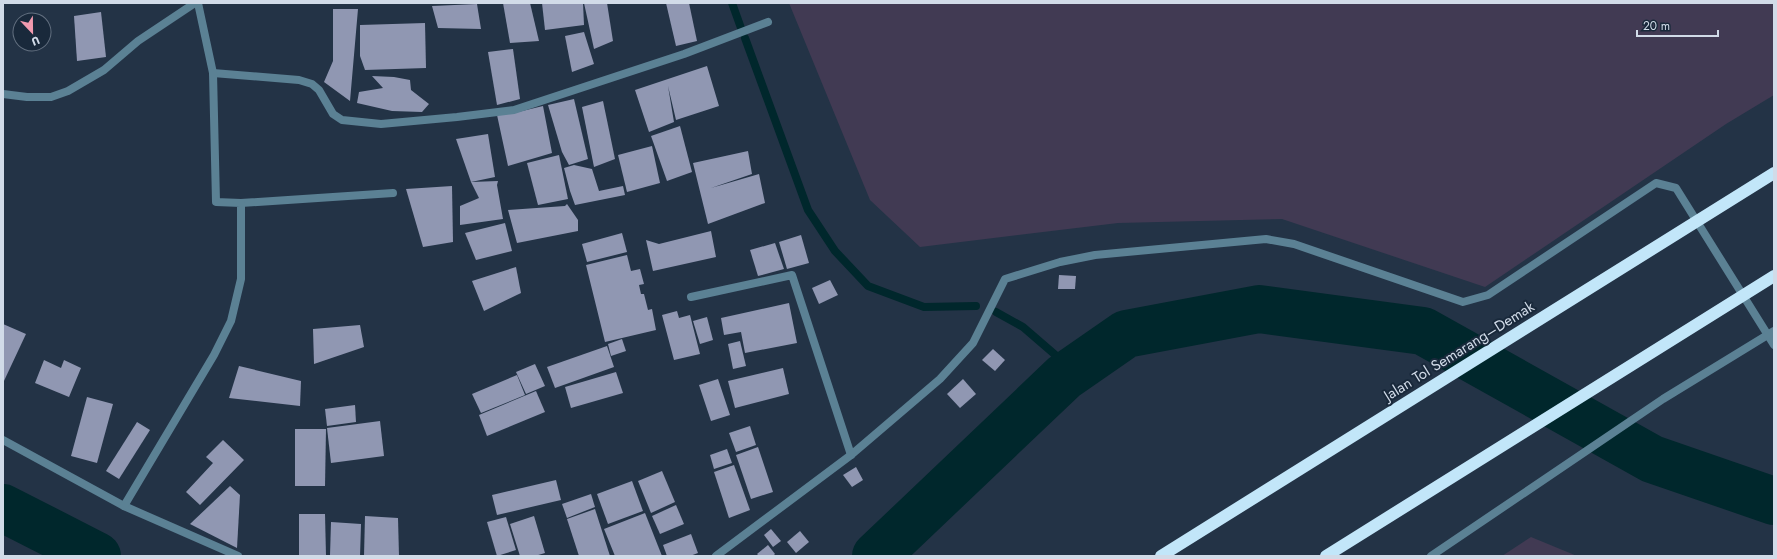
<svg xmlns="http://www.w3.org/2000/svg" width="1777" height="559" font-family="Jost,sans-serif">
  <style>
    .green { fill: #413a53 }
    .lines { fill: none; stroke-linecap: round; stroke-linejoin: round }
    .stream { stroke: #00272c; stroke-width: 8 }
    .river { stroke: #00272c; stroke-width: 48 }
    .building { fill: #9097b2 }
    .minor { stroke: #5b8194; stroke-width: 8 }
    .motorway { stroke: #c2e6f9; stroke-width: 12 }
    .labels { text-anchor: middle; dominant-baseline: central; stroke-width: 4; stroke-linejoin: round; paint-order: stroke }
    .street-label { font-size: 15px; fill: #d1dbe8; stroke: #19293b }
  </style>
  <rect width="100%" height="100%" fill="#233346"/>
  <g class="green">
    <path d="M789,3H1774V95L1726,124L1485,287L1282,219L1118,223L920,247L870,200Z"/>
    <path d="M1531,537L1577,556H1502Z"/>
  </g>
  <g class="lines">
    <g class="stream">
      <path d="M732,3L741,28"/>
      <path d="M745,38L808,210L835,251L868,286L924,307L976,306"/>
      <path d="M996,312L1023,327L1074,371"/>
    </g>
    <g class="river">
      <path d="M3,508L97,556"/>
      <path d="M876,556L1064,377L1126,334L1259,309L1423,331L1652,459L1774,501"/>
    </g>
  </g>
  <g class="building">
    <path d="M503,3H530L539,41L510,43Z"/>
    <path d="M542,3H583L584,25L545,30Z"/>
    <path d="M584,3H607L613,41L594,49Z"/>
    <path d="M666,3H689L697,41L676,46Z"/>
    <path d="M477,4L481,29L438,28L432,6Z"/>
    <path d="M333,9H358L350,101L324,82L333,61Z"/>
    <path d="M101,12L106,57L77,61L74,16Z"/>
    <path d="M425,23L426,68L365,70L360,56V25Z"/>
    <path d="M584,32L594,64L572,72L565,36Z"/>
    <path d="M513,49L520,99L497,105L488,52Z"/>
    <path d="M707,66L719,106L676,120L668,86L674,122L649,132L635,90Z"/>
    <path d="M372,76L394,77L410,80L411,90L429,104L422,112L392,111L357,103L359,92L383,88Z"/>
    <path d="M574,99L588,159L569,165L562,152L548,105Z"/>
    <path d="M603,101L615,159L594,167L582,107Z"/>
    <path d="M543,106L552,153L508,166L497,115L518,112Z"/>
    <path d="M680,126L692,172L667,181L651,136Z"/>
    <path d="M488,134L495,177L471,182L456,139Z"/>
    <path d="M652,146L660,183L627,192L618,155Z"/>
    <path d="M748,151L752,174L711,188L759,174L765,203L708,224L693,163Z"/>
    <path d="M559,155L568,199L538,205L527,163Z"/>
    <path d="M574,165L592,169L599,191L623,186L625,195L575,205L570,191L564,168Z"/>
    <path d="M498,181L497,185L503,219L460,225V206L479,198L471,182Z"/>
    <path d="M452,186L453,242L423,247L406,189Z"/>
    <path d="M567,204L578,220V231L517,243L508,210L565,206Z"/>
    <path d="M505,223L512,251L476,260L465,233Z"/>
    <path d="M711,231L716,257L653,271L646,240L659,244Z"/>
    <path d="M622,233L627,252L587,262L582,244Z"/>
    <path d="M801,235L809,263L787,269L779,242Z"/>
    <path d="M775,243L784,269L758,276L750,250Z"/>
    <path d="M627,255L631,271L640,269L644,284L639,285L641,294H644L648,310L652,309L656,330L605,342L586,265Z"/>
    <path d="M516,267L521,293L484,311L472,281Z"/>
    <path d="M1059,275L1076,276L1075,289H1058Z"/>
    <path d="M830,280L838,295L819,304L812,288Z"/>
    <path d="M789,303L797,343L745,353L741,332L724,335L721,318Z"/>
    <path d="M677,311L679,318L690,315L700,354L674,360L662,315Z"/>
    <path d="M707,317L713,340L700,344L693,321Z"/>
    <path d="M3,324L26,334L3,383Z"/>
    <path d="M360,325L364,347L314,364L313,329Z"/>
    <path d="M622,339L626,351L611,356L608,344Z"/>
    <path d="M740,341L746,366L733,369L728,344Z"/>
    <path d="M607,346L614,367L555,388L547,367Z"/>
    <path d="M993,349L1005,360L995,371L982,360Z"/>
    <path d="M44,360L61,368L64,360L81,368L69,397L35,383Z"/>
    <path d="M535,364L545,386L526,394L516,372Z"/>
    <path d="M239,366L301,381L300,406L229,398Z"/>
    <path d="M783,368L789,394L735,408L728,381Z"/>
    <path d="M616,372L623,393L571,408L565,387Z"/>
    <path d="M517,375L525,395L481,413L472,394Z"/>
    <path d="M718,379L730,415L711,421L699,385Z"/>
    <path d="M963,379L976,394L960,408L947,394Z"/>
    <path d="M536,391L545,412L487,436L479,415Z"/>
    <path d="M87,397L113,404L97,463L71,456Z"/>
    <path d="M355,405L356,422L327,426L325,409Z"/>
    <path d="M380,421L384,456L331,463L327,428Z"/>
    <path d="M137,422L150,430L119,479L106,471Z"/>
    <path d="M750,426L756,445L736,452L729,433Z"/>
    <path d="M295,429H326L325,486H295Z"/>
    <path d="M223,440L244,460L200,505L186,492L213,463L206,457Z"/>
    <path d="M758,447L773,492L751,499L736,455Z"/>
    <path d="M727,449L732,463L714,469L710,455Z"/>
    <path d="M734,465L750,510L729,518L714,472Z"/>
    <path d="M856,467L863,480L852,487L843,475Z"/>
    <path d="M662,471L675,502L651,513L638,481Z"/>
    <path d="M556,480L561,500L497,515L492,495Z"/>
    <path d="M632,481L643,511L608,524L597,494Z"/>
    <path d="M230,486L240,495L237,548L190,524Z"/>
    <path d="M591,494L595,507L567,518L562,504Z"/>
    <path d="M676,505L684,524L660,534L652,516Z"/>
    <path d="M595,509L610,556H579L567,519Z"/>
    <path d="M645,513L662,556H615L604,529Z"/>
    <path d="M299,514H325L326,556H299Z"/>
    <path d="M365,516L398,518L399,556H364Z"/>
    <path d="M534,516L545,553L535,556H520L510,524Z"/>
    <path d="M506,517L516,550L497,556L487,522Z"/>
    <path d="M331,522L361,524L360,556H330Z"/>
    <path d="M771,529L781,541L773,547L764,535Z"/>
    <path d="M800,531L809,542L796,553L787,542Z"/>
    <path d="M691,534L698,553L690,556H667L663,545Z"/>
    <path d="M768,545L775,554L773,556H759L757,554Z"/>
  </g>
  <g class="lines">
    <g class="minor">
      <path d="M213,73L299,80L312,84L319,90L333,114L342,120L381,124L457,117L514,110L684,54L768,22"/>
      <path d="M3,94L27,97H51L68,91L104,70L138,41L195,3"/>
      <path d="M241,203L393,193"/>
      <path d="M691,297L792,275L851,455"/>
      <path d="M3,440L124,506L238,556"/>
      <path d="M124,506L214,355L231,321L241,279V203L216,202L213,73L198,3"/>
      <path d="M716,556L851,455L940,379L973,343L1005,279L1060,262L1095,255L1266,239L1294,244L1463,302L1488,295L1656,183L1676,188L1774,345"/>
      <path d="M1431,556L1663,399L1774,331"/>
    </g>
    <g class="motorway">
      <path d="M1161,556L1774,173"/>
      <path d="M1326,556L1774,276"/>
    </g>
  </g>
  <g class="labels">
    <g class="street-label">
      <text transform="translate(1459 351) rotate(-32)">Jalan Tol Semarang–Demak</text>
    </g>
  </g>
  <rect width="1777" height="559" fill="none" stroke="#d1dbe8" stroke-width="8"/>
  <g transform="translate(32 32) rotate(158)"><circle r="19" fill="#19293b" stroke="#637080"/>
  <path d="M0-3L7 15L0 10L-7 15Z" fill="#f29aaf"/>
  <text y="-6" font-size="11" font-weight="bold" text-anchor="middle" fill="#d1dbe8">U</text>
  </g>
  <path d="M1637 30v6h81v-6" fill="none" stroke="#d1dbe8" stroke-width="2"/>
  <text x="1643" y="30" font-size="12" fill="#d1dbe8" stroke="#19293b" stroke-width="3" paint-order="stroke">20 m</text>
</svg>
